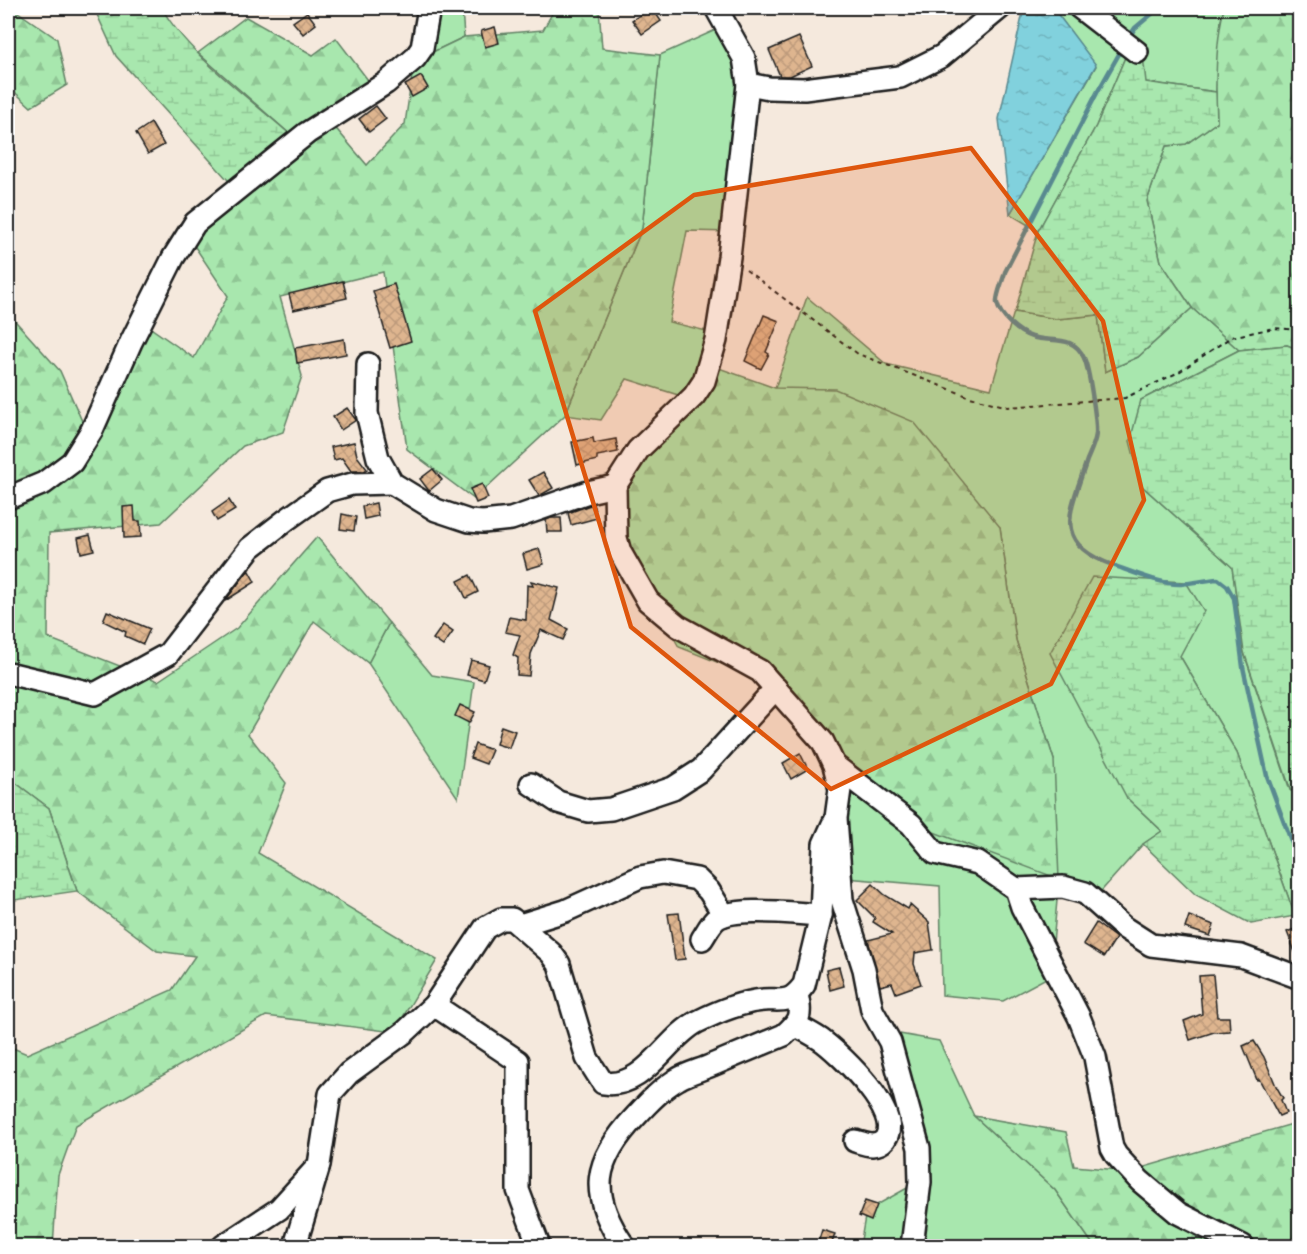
<svg xmlns="http://www.w3.org/2000/svg" width="1307" height="1254" font-family="'Shantell Sans',sans-serif">
  <style>
    .grass { fill: #a8e7ae; stroke: #628265; stroke-width: 1.5 }
    .forest { fill: url(#forest-firs); stroke: #628265; stroke-width: 1.5 }
    .wetland { fill: url(#wetland-marsh); stroke: #628265; stroke-width: 1.5 }
    .water { fill: url(#water-ripples); stroke: #598990; stroke-width: 1.5 }
    .lines { fill: none; stroke-linecap: round; stroke-linejoin: round }
    .stream { stroke: #598990; stroke-width: 4.5 }
    .building { fill: url(#building-cross-hatch); stroke: #1c1c1c; stroke-width: 1.5 }
    .minor-casing { stroke: #1c1c1c; stroke-width: 26 }
    .path { stroke: #1c1c1c; stroke-width: 2; stroke-dasharray: 4.5 4.5; stroke-linecap: butt }
    .minor { stroke: #fff; stroke-width: 21 }
    .marked { fill: #de560d; fill-opacity: 0.2; stroke: #de560d; stroke-width: 4.5; stroke-linejoin: round }
  </style>
  <defs>
    <pattern id="forest-firs" width="22" height="20" patternUnits="userSpaceOnUse" patternTransform="scale(1.5)"><rect width="22" height="20" fill="#a8e7ae"/><path d="M5 1l3.5 6h-7zM16 11l3.5 6h-7z" fill="#90c695"/></pattern>
    <pattern id="wetland-marsh" width="20" height="14" patternUnits="userSpaceOnUse" patternTransform="scale(1.5)"><rect width="20" height="14" fill="#a8e7ae"/><path d="M1 5h8M5 5V1M11 12h8M15 12V8" fill="none" stroke="#90c695"/></pattern>
    <pattern id="water-ripples" width="26" height="14" patternUnits="userSpaceOnUse" patternTransform="scale(1.5)"><rect width="26" height="14" fill="#81d1dd"/><path d="M2 4q2-2 4 0t4 0M15 11q2-2 4 0t4 0" fill="none" stroke="#6fb3bd"/></pattern>
    <pattern id="building-cross-hatch" width="8" height="8" patternUnits="userSpaceOnUse" patternTransform="scale(1.5)"><rect width="8" height="8" fill="#deb58f"/><path d="M0 0l8 8M0 8l8-8" fill="none" stroke="#be9b7b"/></pattern>
  </defs>
  <rect width="100%" height="100%" fill="#f5e9dd"/>
  <filter id="ink" filterUnits="userSpaceOnUse"><feTurbulence type="fractalNoise" baseFrequency=".0167" numOctaves="2"/><feDisplacementMap in="SourceGraphic" scale="12" xChannelSelector="R" yChannelSelector="G"/><feConvolveMatrix kernelMatrix="1 2 1 2 8 2 1 2 1" color-interpolation-filters="sRGB"/></filter>
  <g filter="url(#ink)">
    <g class="grass">
      <path d="M423,8H462L464,37L414,61Z"/>
      <path d="M1053,8H1224L1221,20L1216,92L1145,82L1126,55L1096,126L1038,231L1010,214L1096,66Z"/>
      <path d="M729,24L744,56L734,232L687,231L669,322L723,335L691,399L627,379L601,420L565,415L642,228L660,55Z"/>
      <path d="M807,297L886,364L991,389L1014,312L1057,319L1098,315L1105,372L1138,357L1192,308L1239,350L1141,400L1142,486L1232,567L1244,653L1290,790L1299,788V912L1295,916L1237,753L1180,656L1186,582L1127,798L1162,831L1143,844L1095,898L1059,879L1050,976L1003,1001L942,995L940,886L846,878V778L1054,760L1016,640L1000,527L775,388Z"/>
      <path d="M389,623L432,675L474,682L458,798L368,663Z"/>
      <path d="M894,1033L939,1041L974,1116L1055,1190L1094,1246H860L866,1211L918,1182Z"/>
    </g>
    <g class="forest">
      <path d="M8,8H12L57,39L67,85L31,107L8,86Z"/>
      <path d="M555,8H599L602,48L660,55L642,228L565,415L474,499L407,449L383,272L280,297L302,376L283,432L243,446L161,523L49,533L48,638L158,681L237,628L317,537L389,623L368,663L314,621L248,734L286,783L258,853L437,960L394,1032L266,1016L76,1125L58,1175L53,1246H8V1046L27,1054L172,990L195,956L157,951L77,891L49,808L8,777V313L60,371L89,437L139,320L194,358L228,296L187,235L292,136L198,53L246,17L313,55L336,38L374,88L333,125L367,165L405,124L414,61L464,37L543,30Z"/>
      <path d="M1224,8H1299V350L1287,345L1239,350L1192,308L1161,262L1147,201L1166,146L1186,144L1217,122C1215,84 1215,44 1224,8Z"/>
      <path d="M716,367L775,388L835,389L914,422L1000,527L1016,640L1054,760L1059,879L907,822L846,778L779,687L679,647L633,565L619,485Z"/>
      <path d="M974,1116L1066,1132L1074,1166L1131,1171L1299,1122V1246H1094L1055,1190Z"/>
    </g>
    <g class="wetland">
      <path d="M94,8H162C187,54 252,100 292,136L236,189L116,56Z"/>
      <path d="M1126,55L1143,56L1146,82L1216,92L1217,122L1186,144L1166,146L1147,201L1161,262L1192,308L1138,357L1105,372L1098,315L1057,319L1015,312L1038,231L1096,126Z"/>
      <path d="M1287,345L1300,350V788L1291,791L1244,652L1232,567L1142,486L1130,441L1141,400L1239,350Z"/>
      <path d="M1092,577L1186,582L1204,611L1180,656L1237,753L1295,916L1251,924L1196,895L1143,844L1162,831L1127,798L1050,653Z"/>
      <path d="M8,777L49,808L77,891L8,901Z"/>
    </g>
    <path class="water" d="M1024,8H1053L1096,65L1010,214L999,119Z"/>
    <g class="lines">
      <g class="stream">
        <path d="M1129,37L1135,28L1159,8"/>
        <path d="M1123,47L1098,91L1005,272C1003,281 996,295 997,303C1000,317 1019,333 1032,337C1051,343 1074,334 1084,358C1089,368 1097,422 1096,434C1095,443 1090,453 1087,460C1070,512 1050,543 1115,566C1132,572 1164,585 1181,584C1193,583 1205,580 1218,579L1227,586L1234,598L1243,667L1267,776L1300,865"/>
      </g>
    </g>
    <g class="building">
      <path d="M652,8L661,21L642,34L632,20Z"/>
      <path d="M307,12L316,24L303,34L293,22Z"/>
      <path d="M495,27L499,43L485,47L481,31Z"/>
      <path d="M799,37L812,66L790,76H780L769,50Z"/>
      <path d="M421,76L428,88L412,97L405,85Z"/>
      <path d="M376,106L386,119L369,132L359,119Z"/>
      <path d="M151,123L164,145L148,154L136,133Z"/>
      <path d="M343,281L347,298L293,310L289,294Z"/>
      <path d="M394,284L411,341L390,348L373,291Z"/>
      <path d="M764,315L779,321L766,352L769,354L761,369L745,361Z"/>
      <path d="M344,339L346,354L297,363L295,348Z"/>
      <path d="M347,408L356,420L341,430L333,417Z"/>
      <path d="M593,438L594,443L616,439L618,452L597,456V460L577,465L572,442Z"/>
      <path d="M354,442L357,456L367,469L364,471H351L342,458L334,460L331,447Z"/>
      <path d="M433,469L442,480L429,491L420,479Z"/>
      <path d="M543,472L553,488L539,496L529,480Z"/>
      <path d="M482,484L488,498L476,503L470,489Z"/>
      <path d="M229,500L235,510L217,521L212,512Z"/>
      <path d="M376,503L378,516L364,519L362,506Z"/>
      <path d="M593,504L597,518L571,525L568,513Z"/>
      <path d="M134,506L135,521H140L141,537L124,538L123,507Z"/>
      <path d="M342,514L356,517L354,531L340,529Z"/>
      <path d="M551,518H561L562,532H547L546,520Z"/>
      <path d="M90,535L94,550L81,553L78,538Z"/>
      <path d="M539,549L544,564L527,569L523,554Z"/>
      <path d="M249,571L255,582L225,601L247,572Z"/>
      <path d="M470,575L478,592L466,598L458,581Z"/>
      <path d="M531,581L559,588L551,620L568,629L563,640L541,630L531,654L529,676L517,675L518,658L513,655L520,635L505,632L509,617L526,620L527,585L533,586Z"/>
      <path d="M107,611L150,629L143,644L125,636L126,632L103,621Z"/>
      <path d="M443,625L453,632L443,646L433,639Z"/>
      <path d="M471,660L489,665L484,680L467,675Z"/>
      <path d="M460,705L475,712L469,723L455,716Z"/>
      <path d="M501,726L515,731L509,748L496,744Z"/>
      <path d="M475,744L492,750L486,764L470,758Z"/>
      <path d="M800,753L808,769L791,779L783,763Z"/>
      <path d="M873,884L885,895L908,909L910,905L929,922L933,950L915,953L914,964L921,984L896,993L892,983L880,986L868,940L892,934L873,922L875,918L857,900Z"/>
      <path d="M679,913L685,959L675,960L668,914Z"/>
      <path d="M1189,916L1214,925L1210,936L1185,928Z"/>
      <path d="M1096,923L1116,938L1104,957L1083,944Z"/>
      <path d="M1299,927V962L1287,932Z"/>
      <path d="M839,967L844,986L830,990L826,970Z"/>
      <path d="M1213,975L1217,1017H1229L1230,1031L1214,1032L1190,1040L1184,1021L1202,1014L1199,976Z"/>
      <path d="M1254,1041L1264,1057L1276,1086L1283,1098L1281,1100L1286,1113L1279,1116L1259,1079L1257,1080L1243,1046Z"/>
      <path d="M865,1201L877,1205L871,1221L859,1216Z"/>
      <path d="M822,1230L835,1234L831,1246H817Z"/>
    </g>
    <g class="lines">
      <g class="minor-casing">
        <g id="minor">
          <path d="M716,8L744,58L748,84L729,257L716,340L704,381L694,396L638,450L615,486L616,538L620,552L648,601L678,626L760,671L823,742L834,765L840,789L836,818L842,900L864,969L872,1010L890,1042L919,1148L920,1182L912,1246"/>
          <path d="M1080,8L1137,52"/>
          <path d="M748,84L769,88L804,89L900,77L942,56L1000,8"/>
          <path d="M368,364L367,413L378,458L392,483L436,510L469,521L483,522L511,519L588,492L615,486"/>
          <path d="M8,498L44,483L72,462L92,430L131,342L173,258L195,223L307,133L386,83L415,58L422,48L429,8"/>
          <path d="M8,673L95,694L168,654L250,548L286,520L327,491L352,484L392,483"/>
          <path d="M834,765L911,824L935,853L978,863L1016,889L1022,907L1079,1017L1095,1057L1112,1148L1116,1155L1140,1181L1178,1213L1243,1246"/>
          <path d="M531,784L558,802L588,811L611,809L673,788L701,770L776,688"/>
          <path d="M1016,889L1063,887L1085,893L1123,927L1151,945L1241,956L1300,978"/>
          <path d="M520,925L565,911L640,877L663,873L697,879L709,891L724,915"/>
          <path d="M702,939C706,933 710,925 715,920C733,905 797,914 821,915"/>
          <path d="M434,1005L518,1061V1190L539,1246"/>
          <path d="M795,1025C804,1030 815,1035 824,1042C842,1056 904,1114 885,1139C877,1149 865,1144 855,1141"/>
          <path d="M223,1246L279,1209L319,1165L330,1094L349,1073L405,1032L434,1005L485,928L501,919H512L551,953L559,964L587,1058L603,1083C644,1090 666,1038 697,1022C717,1012 741,1002 763,1000C771,999 779,1001 787,999C795,997 799,991 804,985L821,915L824,844L833,824"/>
          <path d="M295,1246L318,1169"/>
          <path d="M624,1246C588,1194 593,1161 636,1116C648,1103 662,1088 678,1079C688,1073 701,1070 712,1065C736,1055 760,1045 784,1035C800,1021 802,1015 797,995"/>
        </g>
      </g>
      <path class="path" d="M746,270L858,354L970,397L1008,407L1125,398L1179,372L1231,337L1274,328L1300,330"/>
      <use href="#minor" class="minor"/>
    </g>
  </g>
  <path class="marked" d="M971,148L1103,321L1144,500L1051,684L831,789L631,627L535,311L694,195Z"/>
  <rect width="1307" height="1254" fill="none" stroke="#fff" stroke-width="30"/>
  <rect x="15" y="15" width="1277" height="1224" fill="none" stroke="#1c1c1c" stroke-width="2" filter="url(#ink)"/>
</svg>
